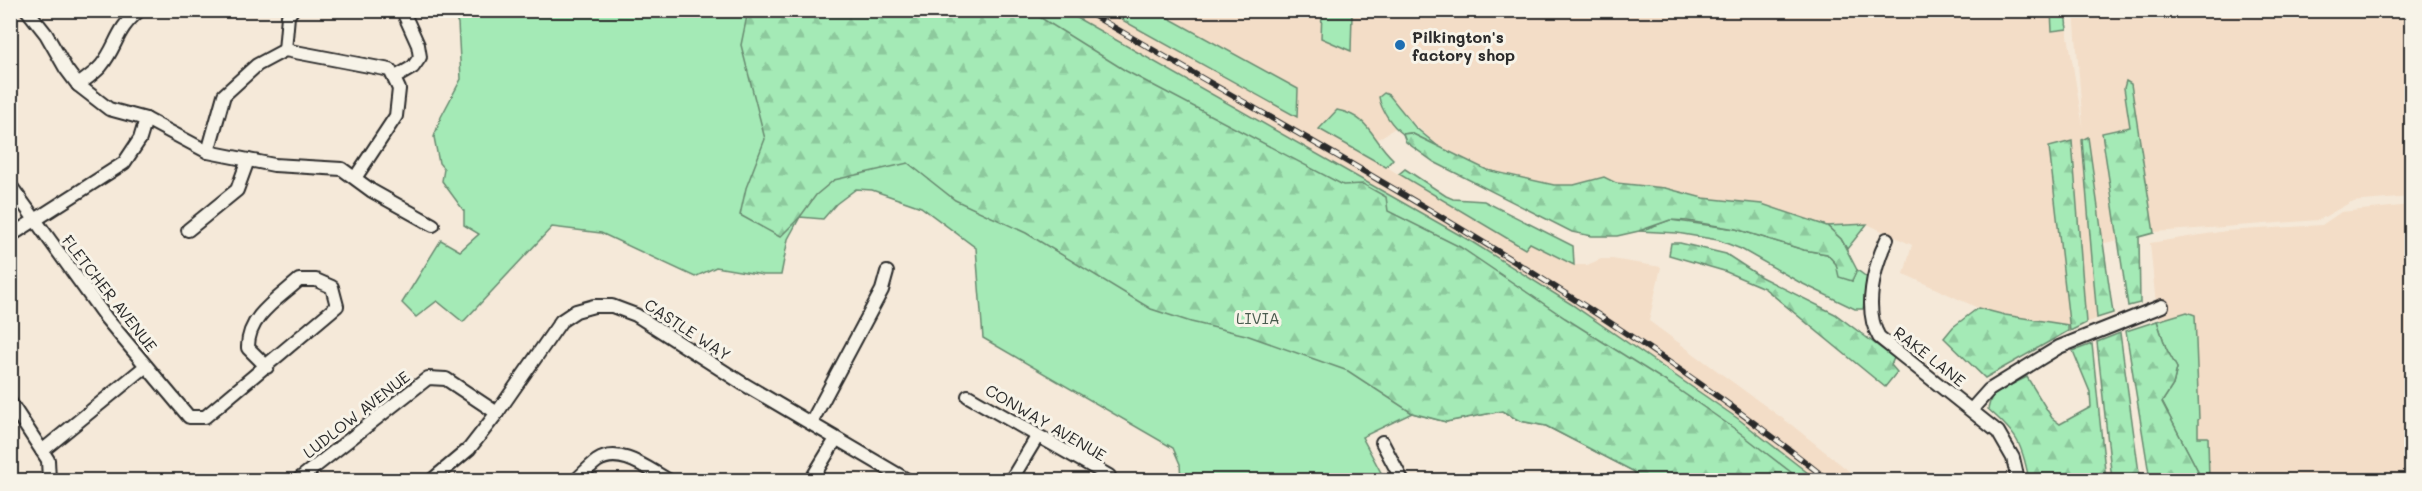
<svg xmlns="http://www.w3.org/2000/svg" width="2422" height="491" font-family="Mali,sans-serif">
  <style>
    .built { fill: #f3ddc7 }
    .green { fill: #a4eab6; stroke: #688a70; stroke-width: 1.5 }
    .forest { fill: url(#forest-firs); stroke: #688a70; stroke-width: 1.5 }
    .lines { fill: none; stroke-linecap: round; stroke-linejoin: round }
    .minor-casing { stroke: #2b2b2b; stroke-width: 16 }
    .minor { stroke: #f7f3e8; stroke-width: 12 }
    .rail-casing { stroke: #2b2b2b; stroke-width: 6 }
    .rail { stroke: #f7f3e8; stroke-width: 4; stroke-dasharray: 11; stroke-linecap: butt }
    .poi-dot { fill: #1f6fb2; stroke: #f7f3e8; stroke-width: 2 }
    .labels { text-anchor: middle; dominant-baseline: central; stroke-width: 6; stroke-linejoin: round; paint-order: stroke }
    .poi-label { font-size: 16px; font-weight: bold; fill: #2b2b2b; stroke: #f7f3e8; text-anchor: start }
    .street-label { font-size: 16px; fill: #2b2b2b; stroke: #f7f3e8 }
    .park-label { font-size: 16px; fill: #495b4e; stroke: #f7f3e8 }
  </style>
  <defs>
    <pattern id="forest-firs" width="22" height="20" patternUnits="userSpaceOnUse" patternTransform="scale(1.5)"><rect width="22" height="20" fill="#a4eab6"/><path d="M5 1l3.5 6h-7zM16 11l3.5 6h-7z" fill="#8dc99d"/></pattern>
  </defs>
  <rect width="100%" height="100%" fill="#f5e9d9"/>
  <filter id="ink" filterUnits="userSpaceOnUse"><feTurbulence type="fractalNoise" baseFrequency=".0167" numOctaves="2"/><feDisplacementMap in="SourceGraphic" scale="12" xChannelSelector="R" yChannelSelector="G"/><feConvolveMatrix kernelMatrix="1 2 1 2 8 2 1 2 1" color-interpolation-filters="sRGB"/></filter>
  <g filter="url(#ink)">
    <g class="built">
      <path d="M1030,11H2064L2083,127L2074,11H2411V197L2351,202L2319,220L2154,232L2096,245L2104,316L2086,323L2068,325L2005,315L1978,308L1904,274L1912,245L1867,224L1827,226L1762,204L1703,198L1665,188L1616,183L1604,178L1574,185H1554L1487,170L1439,147L1409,119L1378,139L1381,148L1393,159L1387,167L1398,174L1405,169L1441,193L1453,199L1484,201L1573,246L1574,265H1587L1601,259H1612L1661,267L1649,321L1793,426L1860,480H1801Z"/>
      <path d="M2411,205V480H2191L2155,295L2150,243L2226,231L2322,225L2341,212Z"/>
    </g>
    <g class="green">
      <path d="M451,11H1065L1472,242L1571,304L1737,418L1817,480H1641L1633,471L1546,426L1520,421L1502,411L1446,422L1412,413L1362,437L1385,480H1181L1180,464L1173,448L983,338L976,248L921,207L872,190L856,189L836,204L823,219L800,217L788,239L781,275H763L716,267L695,277L601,233L552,227L463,322L437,301L416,317L402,303L441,240L460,251L479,234L464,225V211L442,181L444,169L439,163L434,137L441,117L461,79L458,23Z"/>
      <path d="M1106,11H1156L1298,89L1297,117Z"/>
      <path d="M1322,11H1343L1352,14L1351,51L1321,38Z"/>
      <path d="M1384,93L1389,95L1415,127L1439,147L1411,133L1403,134C1392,126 1381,110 1379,97Z"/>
      <path d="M1337,110C1371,117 1371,139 1393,159L1386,167L1319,129Z"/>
      <path d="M1405,169L1446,196L1453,199L1484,201L1573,246L1574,265L1530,243L1525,249L1399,174Z"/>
      <path d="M1670,220L1736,229L1804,250L1827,254L1852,281L1857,270L1868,278L1863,309H1855L1799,282L1741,249L1718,240L1677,233L1639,231Z"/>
      <path d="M1867,224L1847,249L1841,239L1827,226Z"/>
      <path d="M2187,312L2195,315L2199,419L2198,420V437H2208L2209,480H2200L2197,469L2162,402L2173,385L2177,368L2166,348L2157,321Z"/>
    </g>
    <g class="forest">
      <path d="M748,11H1030L1126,71L1343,185L1363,184L1386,197L1388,211L1460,247L1565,318L1673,386L1735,429L1801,480H1641L1633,471L1546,426L1520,421L1502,411L1446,422L1412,413L1348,371L1246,335L1191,322L1151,309L1026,233L955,200L908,163L834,180L816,195L800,217L780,237L740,215L746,188L765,139L741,45Z"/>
      <path d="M2051,11H2065L2067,29L2052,31Z"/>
      <path d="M2126,81L2131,84L2154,233L2139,237L2140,303L2128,306L2102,133L2130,127L2124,88Z"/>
      <path d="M1411,133L1487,170L1554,185H1574L1604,177L1616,183L1665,188L1703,198L1762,204L1827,226L1841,239L1857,270L1852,281L1839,277L1836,264L1827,254L1804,250L1736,229L1688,221L1670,220L1639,231L1617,236H1592L1572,232L1434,162L1406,142L1403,134Z"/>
      <path d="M2088,137L2113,313L2097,318L2082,140Z"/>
      <path d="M2072,141L2086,323L2070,331L2049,147Z"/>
      <path d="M1671,243H1680L1726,254L1761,277L1835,314L1894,358L1891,365L1897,372L1885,387L1764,288L1724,271L1669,255Z"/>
      <path d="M1978,308L2005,315L2068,325V331L1985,378L1944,338L1953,327Z"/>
      <path d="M2157,321L2166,348L2177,368L2173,385L2162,402L2197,469L2200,480H2150L2126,331Z"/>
      <path d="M2120,333L2140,480H2112L2097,342Z"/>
      <path d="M2092,344L2106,480H2029C2022,443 2017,434 1988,409L1992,394L2027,377L2052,418L2060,424L2091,407L2090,392L2073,351Z"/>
    </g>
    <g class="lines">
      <g class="minor-casing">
        <g id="minor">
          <path d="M27,10L46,34L66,69L78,85L109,109L146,119L208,152L274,165L342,169L372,191L433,225"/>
          <path d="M285,50L288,16L292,10"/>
          <path d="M394,78L413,67L420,57L418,45L405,16"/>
          <path d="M78,85C86,79 95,73 101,66C118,45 115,30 140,10"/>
          <path d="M208,152L224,95L257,65L285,50L390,70L399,89L396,116L355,178"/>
          <path d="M10,185L106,318L189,417H205L337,306L332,287L316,280H299C278,299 247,317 248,348L267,367"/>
          <path d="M188,230L237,190L248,160"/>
          <path d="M10,236L124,163L140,139L146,119"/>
          <path d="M1887,239C1874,266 1863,310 1879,337L1998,432L2013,458L2018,480"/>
          <path d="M968,396L1109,476"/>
          <path d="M10,402L48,460L49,480"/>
          <path d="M1972,409L1989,390L2059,347L2162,306"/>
          <path d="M811,423L882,290L887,272"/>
          <path d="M1382,442L1402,480"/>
          <path d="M42,451L146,366"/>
          <path d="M298,480L428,378L446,379L497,413"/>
          <path d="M432,480L469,449L497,413L561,321L576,311L594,306H612L636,315L742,383L907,480"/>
          <path d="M576,480C583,474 590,466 597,461C620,446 648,469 668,480"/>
          <path d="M811,480L836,439"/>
          <path d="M1011,480L1037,437"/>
        </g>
      </g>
      <use href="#minor" class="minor"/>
      <g class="rail-casing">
        <path id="rail" d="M1084,10C1338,158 1599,296 1828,480"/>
      </g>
      <use href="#rail" class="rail"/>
    </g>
  </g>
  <circle class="poi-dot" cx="1400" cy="45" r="6"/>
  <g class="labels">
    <g class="poi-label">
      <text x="1412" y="36">Pilkington's<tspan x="1412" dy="18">factory shop</tspan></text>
    </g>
    <g class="street-label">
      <text transform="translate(110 293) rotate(52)">FLETCHER AVENUE</text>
      <text transform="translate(688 329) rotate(33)">CASTLE WAY</text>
      <text transform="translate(1930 356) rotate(38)">RAKE LANE</text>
      <text transform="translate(356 414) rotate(-38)">LUDLOW AVENUE</text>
      <text transform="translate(1046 422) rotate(30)">CONWAY AVENUE</text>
    </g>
    <g class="park-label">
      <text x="1258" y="317">LIVIA</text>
    </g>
  </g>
  <rect width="2422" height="491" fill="none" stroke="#f7f3e8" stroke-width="36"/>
  <rect x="18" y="18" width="2386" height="455" fill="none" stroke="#2b2b2b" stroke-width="2" filter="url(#ink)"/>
</svg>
